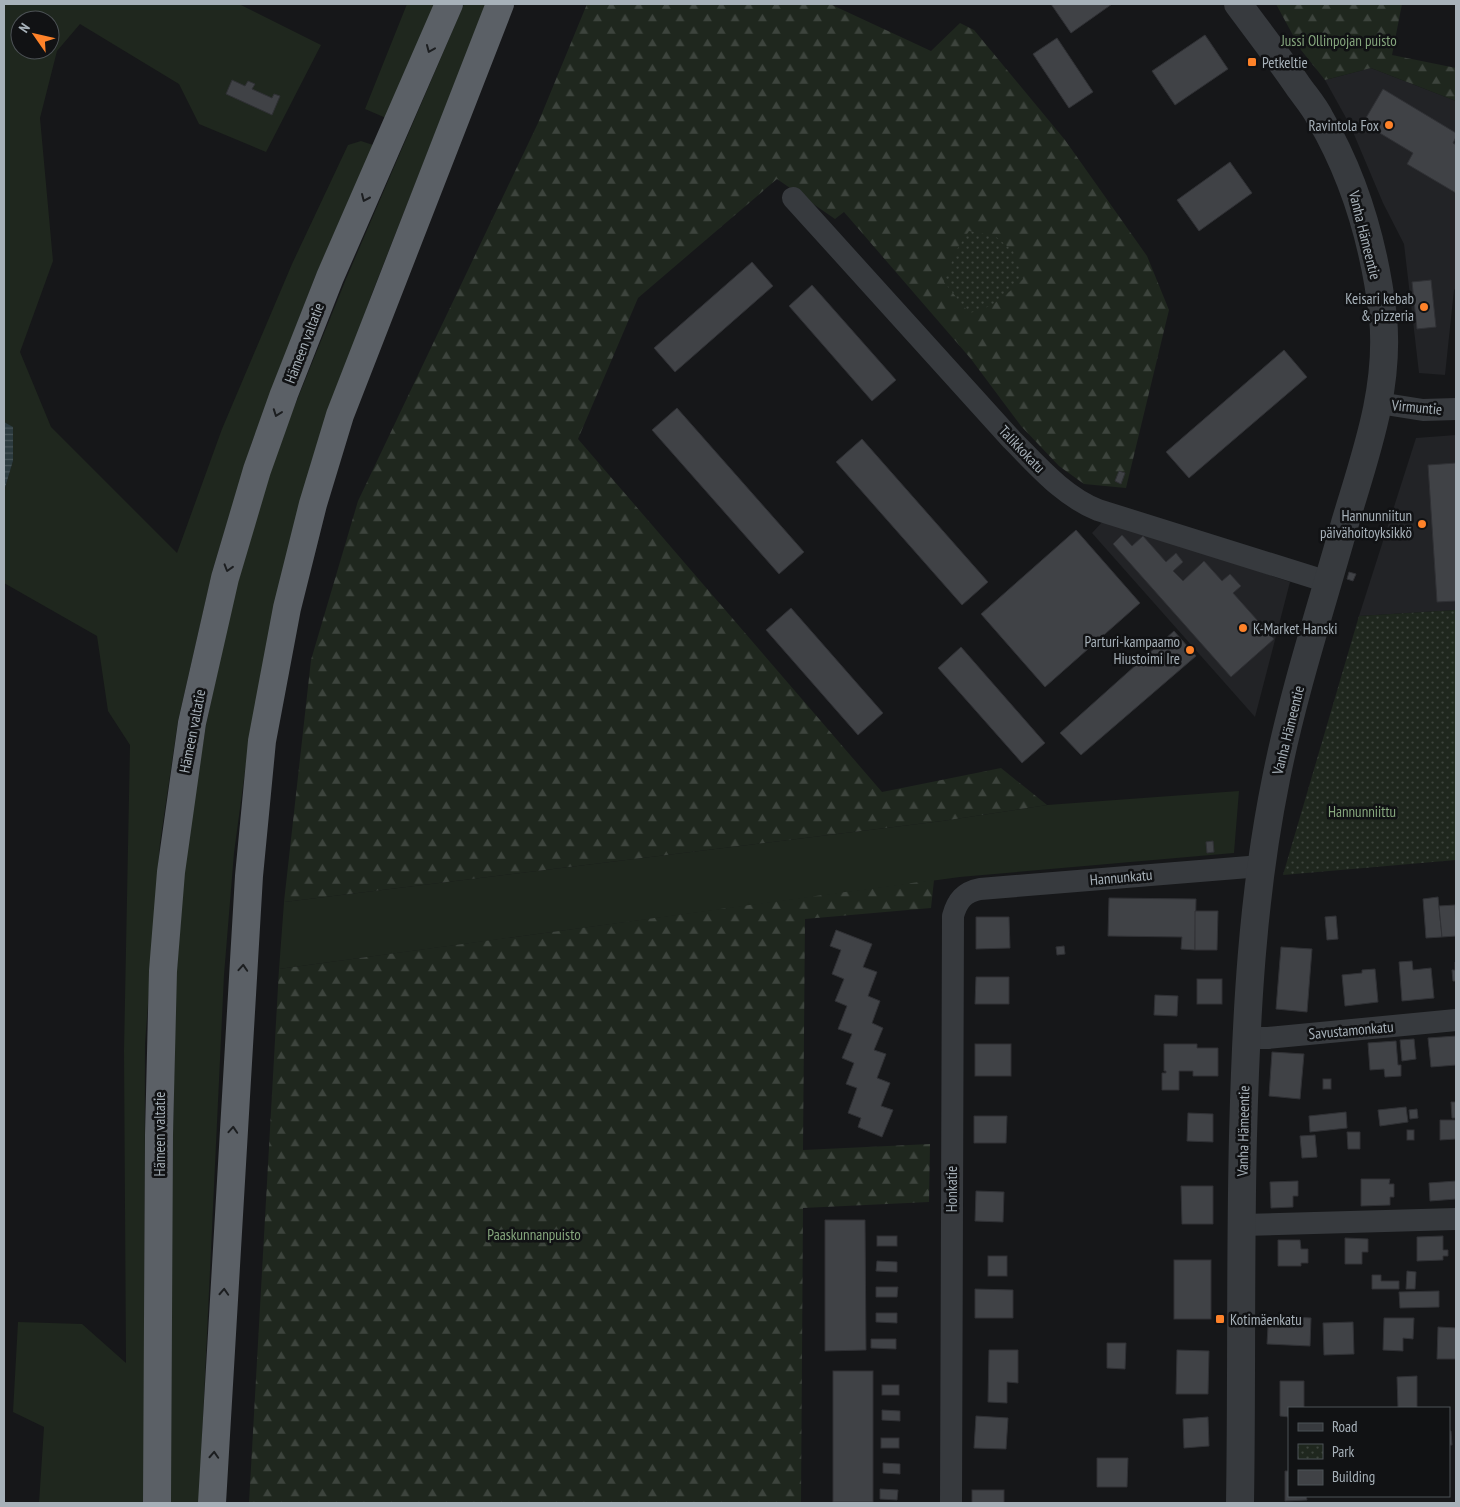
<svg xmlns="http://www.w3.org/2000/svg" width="1460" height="1507" font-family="'PT Sans Narrow',sans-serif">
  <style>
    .built { fill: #222326 }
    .grass { fill: #1f271e; fill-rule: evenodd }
    .forest { fill: url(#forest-firs) }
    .park { fill: url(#park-dots) }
    .water { fill: url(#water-rules) }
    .building { fill: #404246; stroke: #303135 }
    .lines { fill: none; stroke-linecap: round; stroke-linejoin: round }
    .minor { stroke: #373a3e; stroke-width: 22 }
    .tertiary { stroke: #373a3e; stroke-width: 28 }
    .trunk { stroke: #5b6066; stroke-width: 28 }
    .oneway { stroke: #1c1e20 }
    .poi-dot { fill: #fe8229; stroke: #111214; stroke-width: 2 }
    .labels { text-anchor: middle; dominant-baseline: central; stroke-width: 5; stroke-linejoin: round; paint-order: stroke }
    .park-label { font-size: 15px; fill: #85a67d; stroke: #111214 }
    .poi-label { font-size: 15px; fill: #a7b1b9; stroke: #111214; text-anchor: end }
    .street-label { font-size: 15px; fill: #a7b1b9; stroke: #111214 }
  </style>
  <defs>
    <pattern id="forest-firs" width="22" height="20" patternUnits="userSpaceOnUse" patternTransform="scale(1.25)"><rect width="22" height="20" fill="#1f271e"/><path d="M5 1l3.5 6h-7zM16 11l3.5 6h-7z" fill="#3d443d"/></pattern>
    <pattern id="park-dots" width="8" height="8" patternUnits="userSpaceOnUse" patternTransform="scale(1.25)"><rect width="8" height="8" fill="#1f271e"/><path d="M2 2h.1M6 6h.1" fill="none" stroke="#3d443d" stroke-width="1.8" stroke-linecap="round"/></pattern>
    <pattern id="water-rules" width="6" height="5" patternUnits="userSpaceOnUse" patternTransform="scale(1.25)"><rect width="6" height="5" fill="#2b3a3e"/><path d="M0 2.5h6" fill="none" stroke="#475458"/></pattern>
  </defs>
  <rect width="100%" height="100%" fill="#161719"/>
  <g class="built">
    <path d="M1371,68L1456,101V288L1454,290L1445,375L1419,373L1404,244L1383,203L1350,125L1325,80Z"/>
    <path d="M1456,435V610L1359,616L1416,438Z"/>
    <path d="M1105,519L1290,582L1255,717L1092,533Z"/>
  </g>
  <g class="grass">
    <path d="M4,4H239L321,45L266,152L199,124L179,84L80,24L57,51L40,118L53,261L20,352L51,427L177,553L222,429L292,264L348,145L361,141L373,145L315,277L251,445L213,569L178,721L160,843L145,1044L144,1503H39L44,1427L13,1412L18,1322L82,1324L126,1363L124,1051L130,745L108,711L97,636L4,583V491L13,461V428L4,422ZM20,20H50V50H20Z"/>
    <path d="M407,4H435L386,118L365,109Z"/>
    <path d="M464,4H486L373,291L311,463L275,608L250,734L234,853L224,975L199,1503H171V1226L176,980L186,847L206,725L234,595L276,452L346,279Z"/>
    <path d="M1239,791L1234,853L960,877L279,969L284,902L942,821L1047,805Z"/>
  </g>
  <g class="forest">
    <path d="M587,4H830L931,51L960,23L974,30L1065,140L1147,256L1169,310L1126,488L1084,484L1059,466L1021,426L971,359L844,212L835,219L777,179L638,298L578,439L882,792L1001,768L1047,805L942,821L284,902L311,660L358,501L538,123Z"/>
    <path d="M1276,4H1402L1392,55L1456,68V101L1371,68L1325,80L1301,50Z"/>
    <path d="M934,880L931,908L805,919L803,1150L930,1144L929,1202L803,1208L801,1503H249L279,969Z"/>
  </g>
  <g class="park">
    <path d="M969,231L995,236L1013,251L1023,279C1007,294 992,309 969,313L944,282L956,251Z"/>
    <path d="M1456,610V860L1283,875L1359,616Z"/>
  </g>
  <path class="water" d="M4,422L13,427V461L4,491Z"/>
  <g class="building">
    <path d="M1051,4H1112L1071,33Z"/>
    <path d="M1205,35L1228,69L1175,105L1152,71Z"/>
    <path d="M1057,38L1093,92L1069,108L1033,54Z"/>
    <path d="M232,80L245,86L248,81L255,84L252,89L272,98L274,94L280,96L272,115L226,94Z"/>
    <path d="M1383,89L1456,133V137L1453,143L1456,145V193L1407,164L1413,153L1363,123Z"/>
    <path d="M1230,162L1252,193L1199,231L1177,200Z"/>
    <path d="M752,262L773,286L675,372L654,348Z"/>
    <path d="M1431,280L1436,327L1417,329L1412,282Z"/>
    <path d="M812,285L896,380L872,401L789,306Z"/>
    <path d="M1284,350L1307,377L1189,478L1166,452Z"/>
    <path d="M677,408L804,552L779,574L652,430Z"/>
    <path d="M862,439L988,582L962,605L836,462Z"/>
    <path d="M1456,463V601L1437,602L1428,465Z"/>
    <path d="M1119,471L1125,473L1121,484L1115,481Z"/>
    <path d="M1076,530L1140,603L1045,687L981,614Z"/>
    <path d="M1122,535L1132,546L1143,536L1166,562L1176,553L1183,562L1173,571L1183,581L1204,561L1222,581L1230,574L1241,586L1233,593L1274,639L1231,677L1113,544Z"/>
    <path d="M1349,572L1356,574L1353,581L1347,579Z"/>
    <path d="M791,608L883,713L858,735L766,630Z"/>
    <path d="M1174,631L1196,656L1081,755L1060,733Z"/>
    <path d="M961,647L1045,743L1022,763L938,668Z"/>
    <path d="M1213,841L1214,852L1207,853L1206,842Z"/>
    <path d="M1438,897L1442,937L1426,938L1423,899Z"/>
    <path d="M1109,898L1196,899L1195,950L1181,949L1182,937L1108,936Z"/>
    <path d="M1455,905L1456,936L1442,937L1439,906Z"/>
    <path d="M1195,911H1218L1217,950H1195Z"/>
    <path d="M1336,916L1338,939L1327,940L1325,917Z"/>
    <path d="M976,917H1009L1010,948L976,949Z"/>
    <path d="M836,930L872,944L863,967L877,972L868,996L880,1001L872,1023L883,1028L874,1050L886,1054L877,1078L890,1083L881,1106L893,1110L882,1137L858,1127L861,1118L848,1113L857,1088L846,1084L854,1063L842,1058L852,1034L838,1029L847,1006L835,1001L844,979L832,974L841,950L830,946Z"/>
    <path d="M1064,946L1065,954L1057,955L1056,947Z"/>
    <path d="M1281,947L1312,949L1307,1012L1276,1009Z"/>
    <path d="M1412,961L1413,970L1431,968L1434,998L1402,1001L1399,962Z"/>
    <path d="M1455,962H1456V981H1453L1452,970H1455Z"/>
    <path d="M1375,969L1378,1002L1345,1006L1342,975L1362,973V970Z"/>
    <path d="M976,977H1009V1004H975Z"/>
    <rect x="1197" y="979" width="25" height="25"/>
    <path d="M1155,995L1178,996L1177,1016L1154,1015Z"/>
    <path d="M1456,1036V1065L1431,1067L1428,1038Z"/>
    <path d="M1414,1039L1416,1059L1402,1061L1400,1040Z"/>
    <path d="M1396,1041L1398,1065H1401V1076L1385,1077L1384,1069L1370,1070L1368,1043Z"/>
    <rect x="975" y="1044" width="36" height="32"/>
    <path d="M1164,1044H1197V1048H1218V1076H1193V1071H1179V1090H1162V1073H1166V1071H1164Z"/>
    <path d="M1272,1052L1304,1054L1300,1099L1269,1096Z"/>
    <rect x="1323" y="1079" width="8" height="10"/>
    <path d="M1451,1102H1456V1118H1452Z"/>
    <path d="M1406,1107L1408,1122L1380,1126L1378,1110Z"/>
    <path d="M1417,1109L1418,1118L1410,1119L1409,1110Z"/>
    <path d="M1346,1112L1347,1128L1310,1132L1309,1116Z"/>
    <path d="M1188,1113L1213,1114V1142L1187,1141Z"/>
    <path d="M974,1116H1007L1006,1143H974Z"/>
    <path d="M1440,1120H1456V1139L1440,1140Z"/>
    <rect x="1407" y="1130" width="7" height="10"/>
    <path d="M1347,1132H1360V1149H1348Z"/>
    <path d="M1315,1135L1317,1157L1302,1158L1300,1136Z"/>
    <path d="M1361,1179H1390L1389,1184H1394V1197H1390V1205L1361,1206Z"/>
    <path d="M1298,1181V1196H1293V1207L1271,1208L1270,1182Z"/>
    <path d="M1456,1181V1199L1430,1201L1429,1183Z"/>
    <path d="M1181,1186H1213V1224H1182Z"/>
    <path d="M976,1191L1004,1192L1003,1222L975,1221Z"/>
    <path d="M825,1220H865L866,1350L825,1351Z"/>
    <rect x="877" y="1236" width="20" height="10"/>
    <path d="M1443,1236V1250H1448V1256H1443V1260L1417,1261V1237Z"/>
    <path d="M1345,1238L1368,1239V1252H1362V1264H1345Z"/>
    <path d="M1278,1240H1300L1301,1249H1308V1263H1301V1266H1278Z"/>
    <rect x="988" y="1256" width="19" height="20"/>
    <rect x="1174" y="1260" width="37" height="59"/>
    <path d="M877,1261L897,1262V1272L876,1271Z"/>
    <path d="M1407,1271L1416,1272L1415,1289H1406Z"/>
    <path d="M1372,1275H1381V1281H1399V1289H1372Z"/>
    <path d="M876,1287H898L897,1297H876Z"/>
    <path d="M975,1289L1013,1290V1318H975Z"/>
    <path d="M1439,1291V1307L1400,1308L1399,1292Z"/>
    <path d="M876,1313H897V1323L876,1322Z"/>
    <path d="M1296,1317L1311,1318L1310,1346L1267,1344L1268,1326L1283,1327V1324H1295Z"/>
    <path d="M1384,1318H1414L1413,1339L1403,1338V1351L1383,1350Z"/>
    <path d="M1353,1322L1354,1354L1324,1355L1323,1323Z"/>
    <path d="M1438,1327L1456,1328V1359H1437Z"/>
    <path d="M871,1339H896V1349L871,1348Z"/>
    <path d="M1107,1343H1126L1125,1369L1107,1368Z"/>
    <path d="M989,1350H1018V1383L1007,1382V1403L988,1402Z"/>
    <path d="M1177,1350L1209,1351L1208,1394H1176Z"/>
    <rect x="833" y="1371" width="40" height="131"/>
    <path d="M1417,1376V1408H1398L1397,1377Z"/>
    <path d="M1280,1381H1304V1408H1289V1417L1280,1416Z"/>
    <rect x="882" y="1385" width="17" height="10"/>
    <path d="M882,1410L900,1411V1421L882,1420Z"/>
    <path d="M976,1416L1008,1418L1006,1449L974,1448Z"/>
    <path d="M1208,1417L1209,1446L1184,1448L1183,1419Z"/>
    <path d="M1449,1431H1451L1452,1445H1449Z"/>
    <rect x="881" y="1438" width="18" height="10"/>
    <path d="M1097,1458H1128L1127,1487H1097Z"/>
    <path d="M883,1463L900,1464V1474L883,1473Z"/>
    <path d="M1285,1471H1289V1496H1306L1307,1500L1285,1501Z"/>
    <path d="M880,1489L898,1490L897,1500L880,1499Z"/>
    <rect x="972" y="1490" width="32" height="13"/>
  </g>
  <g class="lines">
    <g class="minor">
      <path d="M793,198L1012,440C1038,466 1063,496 1098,510L1328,582"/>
      <path d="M1379,403L1423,410L1456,409"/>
      <path d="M1245,1038H1268L1456,1020"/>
      <path d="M1242,1225L1456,1219"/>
      <path d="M951,1503L953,916C957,901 964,892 980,889L1261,866"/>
    </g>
    <path class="tertiary" d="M1238,4C1258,31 1279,58 1298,86C1305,96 1314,106 1320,118C1355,178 1375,248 1383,317C1390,389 1365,456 1345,523C1321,608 1293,693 1276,779C1252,897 1246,1017 1243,1136C1240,1259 1242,1381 1240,1503"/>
    <g class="trunk">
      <path d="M157,1503L159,1135L163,971L171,872L192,723L225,578L257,470L284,394L330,277L449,4"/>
      <path d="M212,1503L249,876L262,741L287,608L313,504L340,415L500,4"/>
    </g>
  </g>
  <defs><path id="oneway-chevron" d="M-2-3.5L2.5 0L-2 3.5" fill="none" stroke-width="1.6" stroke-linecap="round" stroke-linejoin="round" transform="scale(1.25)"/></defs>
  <g class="oneway">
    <use href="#oneway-chevron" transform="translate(430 49) rotate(113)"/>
    <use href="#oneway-chevron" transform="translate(365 198) rotate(114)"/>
    <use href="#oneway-chevron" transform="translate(277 413) rotate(110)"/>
    <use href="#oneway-chevron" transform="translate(228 568) rotate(107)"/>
    <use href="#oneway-chevron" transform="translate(243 968) rotate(-86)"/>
    <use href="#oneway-chevron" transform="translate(233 1130) rotate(-86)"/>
    <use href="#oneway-chevron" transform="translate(224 1292) rotate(-87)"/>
    <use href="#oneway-chevron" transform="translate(214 1455) rotate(-87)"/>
  </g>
  <g class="poi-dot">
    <rect x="1247" y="57" width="10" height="10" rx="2.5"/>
    <circle cx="1389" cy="125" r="5"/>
    <circle cx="1424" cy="307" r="5"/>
    <circle cx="1422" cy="524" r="5"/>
    <circle cx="1243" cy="628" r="5"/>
    <circle cx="1190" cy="650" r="5"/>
    <rect x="1215" y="1314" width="10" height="10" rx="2.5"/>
  </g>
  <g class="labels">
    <g class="park-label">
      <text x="1339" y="40">Jussi Ollinpojan puisto</text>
      <text x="1362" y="811">Hannunniittu</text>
      <text x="534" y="1234">Paaskunnanpuisto</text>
    </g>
    <g class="poi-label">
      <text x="1262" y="62" text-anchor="start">Petkeltie</text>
      <text x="1379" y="125">Ravintola Fox</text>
      <text x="1414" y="298">Keisari kebab<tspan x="1414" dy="17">&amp; pizzeria</tspan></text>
      <text x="1412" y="515">Hannunniitun<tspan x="1412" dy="17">päivähoitoyksikkö</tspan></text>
      <text x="1253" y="628" text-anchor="start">K-Market Hanski</text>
      <text x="1180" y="641">Parturi-kampaamo<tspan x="1180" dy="17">Hiustoimi Ire</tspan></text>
      <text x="1230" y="1319" text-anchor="start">Kotimäenkatu</text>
    </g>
    <g class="street-label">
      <text transform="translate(1365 235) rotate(76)">Vanha Hämeentie</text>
      <text transform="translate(304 343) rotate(-69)">Hämeen valtatie</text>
      <text transform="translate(1417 407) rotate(5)">Virmuntie</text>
      <text transform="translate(1022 449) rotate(46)">Talikkokatu</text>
      <text transform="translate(1288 730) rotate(-76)">Vanha Hämeentie</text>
      <text transform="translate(192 731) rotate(-79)">Hämeen valtatie</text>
      <text transform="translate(1121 877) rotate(-5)">Hannunkatu</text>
      <text transform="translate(1351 1030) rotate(-5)">Savustamonkatu</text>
      <text transform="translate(1243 1131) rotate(-89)">Vanha Hämeentie</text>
      <text transform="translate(159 1134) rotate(-90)">Hämeen valtatie</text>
      <text transform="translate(951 1189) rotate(-90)">Honkatie</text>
    </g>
  </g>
  <rect width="1460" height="1507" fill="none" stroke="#a7b1b9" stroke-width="10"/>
  <rect x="1288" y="1407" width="162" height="90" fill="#111214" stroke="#4d5256"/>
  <rect x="1298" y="1423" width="25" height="8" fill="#373a3e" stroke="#4d5256"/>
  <text x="1332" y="1432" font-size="15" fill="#a7b1b9">Road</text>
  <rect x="1298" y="1444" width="25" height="15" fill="url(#park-dots)" stroke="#4d5256"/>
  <text x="1332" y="1457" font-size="15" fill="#a7b1b9">Park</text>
  <rect x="1298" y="1470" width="25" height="15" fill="#404246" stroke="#4d5256"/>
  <text x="1332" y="1482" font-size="15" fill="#a7b1b9">Building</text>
  <g transform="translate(35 35) rotate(304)"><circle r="24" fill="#111214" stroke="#4d5256"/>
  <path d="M0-4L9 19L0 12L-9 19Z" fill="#fe8229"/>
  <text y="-8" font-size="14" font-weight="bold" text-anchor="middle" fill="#a7b1b9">N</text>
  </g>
</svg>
